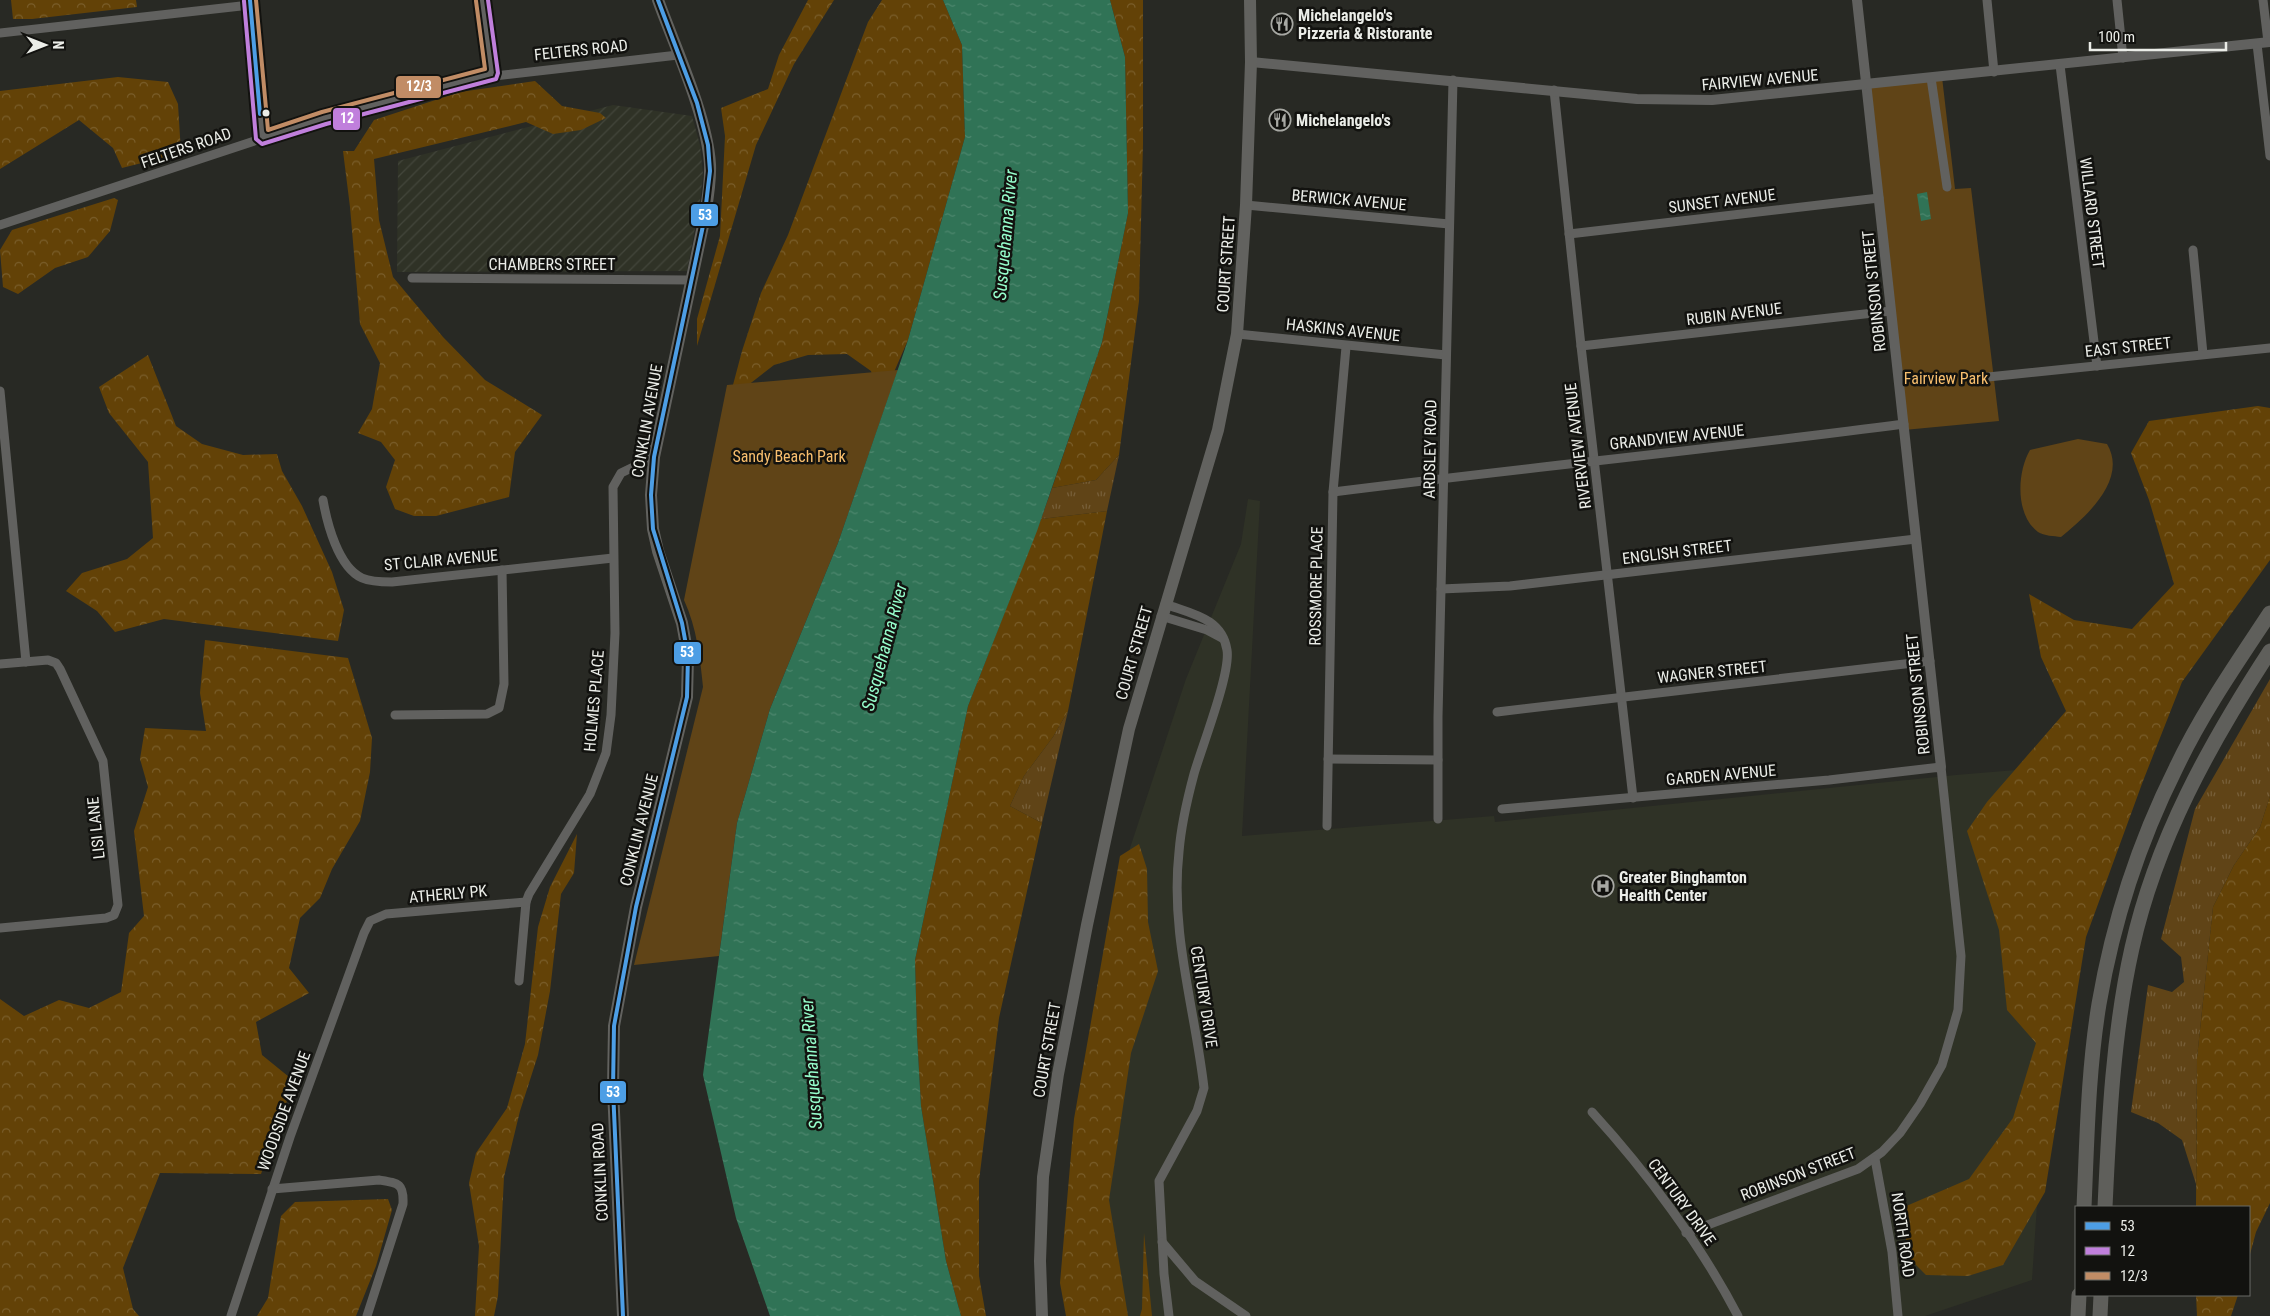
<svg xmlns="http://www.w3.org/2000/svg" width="2270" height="1316" font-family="'Roboto Condensed',sans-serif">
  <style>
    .built { fill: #2f3226 }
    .industrial { fill: url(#industrial-furrows) }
    .grass { fill: url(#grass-tufts) }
    .forest { fill: url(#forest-crowns) }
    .green { fill: #604417 }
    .water { fill: url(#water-ripples) }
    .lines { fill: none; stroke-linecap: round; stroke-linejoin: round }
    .minor { stroke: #61615f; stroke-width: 9 }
    .tertiary { stroke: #61615f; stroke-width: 10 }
    .primary { stroke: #62625f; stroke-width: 12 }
    .motorway { stroke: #5f5f5b; stroke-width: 15 }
    .bus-1-casing { stroke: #12120f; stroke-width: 8 }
    .bus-2-casing { stroke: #12120f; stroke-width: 8 }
    .bus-3-casing { stroke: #12120f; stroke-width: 8 }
    .bus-1 { stroke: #4d9ee5; stroke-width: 4 }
    .bus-2 { stroke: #c07fdc; stroke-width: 4 }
    .bus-3 { stroke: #c18c65; stroke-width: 4 }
    .bus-dot { fill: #ebede8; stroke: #12120f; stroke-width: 2 }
    .labels { text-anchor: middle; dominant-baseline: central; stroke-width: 5; stroke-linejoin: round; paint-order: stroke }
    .poi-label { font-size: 16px; font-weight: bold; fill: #ebede8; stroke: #12120f; text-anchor: start }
    .street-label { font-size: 16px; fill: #ebede8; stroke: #12120f }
    .park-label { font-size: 16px; fill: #f9bf6e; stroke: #12120f }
    .water-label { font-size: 18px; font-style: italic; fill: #96fecc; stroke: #12120f }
    .line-badge { stroke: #12120f; stroke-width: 2 }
    .badge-label { font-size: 14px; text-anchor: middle; font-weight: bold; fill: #fff }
  </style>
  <defs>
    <pattern id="industrial-furrows" width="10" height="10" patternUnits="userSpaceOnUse" patternTransform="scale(1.25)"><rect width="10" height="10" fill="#2f3226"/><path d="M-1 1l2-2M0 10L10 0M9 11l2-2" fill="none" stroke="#43463b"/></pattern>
    <pattern id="grass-tufts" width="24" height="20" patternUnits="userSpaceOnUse" patternTransform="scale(1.25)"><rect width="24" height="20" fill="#604417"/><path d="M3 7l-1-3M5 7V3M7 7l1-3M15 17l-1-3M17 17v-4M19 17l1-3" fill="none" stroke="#775f39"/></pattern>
    <pattern id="forest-crowns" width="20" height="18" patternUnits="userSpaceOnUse" patternTransform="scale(1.25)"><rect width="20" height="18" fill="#634207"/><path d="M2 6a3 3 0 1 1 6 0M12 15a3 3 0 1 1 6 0" fill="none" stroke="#7a5e2b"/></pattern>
    <pattern id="water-ripples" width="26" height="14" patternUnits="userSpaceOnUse" patternTransform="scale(1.25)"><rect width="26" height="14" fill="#307356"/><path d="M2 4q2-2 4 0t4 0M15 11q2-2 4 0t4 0" fill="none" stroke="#4e876e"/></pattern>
  </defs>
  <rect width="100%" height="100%" fill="#282924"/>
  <path class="built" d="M1248,499L1260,501L1242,836L1494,816L1495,822L1956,775L2134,760L2067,924L2042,1130L2032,1280L1925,1316H1114L1084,1167L1130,848L1186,679L1241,544Z"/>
  <path class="industrial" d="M613,105L692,116L700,145L703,174L700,201L687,271L397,272L398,161Z"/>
  <g class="grass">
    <path d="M1119,455L1107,511L1041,519L1052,488L1096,480Z"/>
    <path d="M2270,679V796L2260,827L2234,865L2213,907L2197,1058L2196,1184L2182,1140L2158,1123L2131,1112L2148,985L2172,992L2184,982L2181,957L2161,939L2195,809Z"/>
    <path d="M1068,711L1042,823L1010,806L1024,776L1053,737Z"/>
  </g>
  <g class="forest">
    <path d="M11,0H136L137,7L32,19H13Z"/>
    <path d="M808,0H834L794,64L756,145L697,346V319L720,236L725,136L721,108L768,89L779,55Z"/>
    <path d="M882,0H943L962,45L965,137L908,340L870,427L877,390L871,371L847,354L808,355L774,365L729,400L742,351L761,293L788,235L868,22Z"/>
    <path d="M1110,0H1143V144L1139,301L1119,455L1096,480L1052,488L1102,342L1128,213L1125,57Z"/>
    <path d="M118,77L168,82L178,104L181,153L122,168L113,148L79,120L0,169V91Z"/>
    <path d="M535,81L562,106L600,113L606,118L581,130L553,134L526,122L374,159L379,220L393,277L443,337L485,380L542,415L515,452L509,497L436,516H414L395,509L386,487L395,460L381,442L358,433L372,409L380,363L360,324L350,207L343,151H354L374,120L460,92Z"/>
    <path d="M114,198L118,200L110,231L88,257L55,268L18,294L3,287L0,250L12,230Z"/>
    <path d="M148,355L176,426L202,444L243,455L277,454L282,471L302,506L332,572L344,610L338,641L164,619L115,632L97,611L66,591L82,573L127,559L153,538L148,462L109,413L99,387Z"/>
    <path d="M2258,406L2270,408V560L2182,682L2143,781L2086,937L2045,1192L2003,1265L1968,1276L1926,1275L1907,1256L1904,1207L1969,1179L2013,1118L2036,1043L2007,1010L1999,930L1967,831L1987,802L2066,711L2041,657L2029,594L2074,620L2132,629L2174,584L2149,500L2131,453L2149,421Z"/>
    <path d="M1107,511L1068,711L1053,737L1024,776L1010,806L1042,823L999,1018L979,1181V1276L986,1316H961L946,1261L921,1106L917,1035L915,960L968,706L1041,519Z"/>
    <path d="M205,640L348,658L372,738L370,772L360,821L332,869L320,898L300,918L289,968L309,993L256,1022L262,1055L294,1081L261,1174L160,1173L123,1268L133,1309L139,1316H0V999L24,1016L59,1000L89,1008L121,992L129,933L144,916L134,831L148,787L140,759L145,728L206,731L200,693Z"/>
    <path d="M2270,796V1203L2256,1232L2249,1258V1207H2196L2197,1058L2213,907L2234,865L2260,827Z"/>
    <path d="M577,834L574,873L561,894L550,991L538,1055L520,1111L504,1177L498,1296L494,1316H475L479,1246L469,1183L476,1153L507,1108L525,1044L538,927L550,887Z"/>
    <path d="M1139,844L1147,869L1148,922L1158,971L1131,1053L1109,1200L1128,1316H1066L1060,1283L1074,1119L1120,856Z"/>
    <path d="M388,1199L392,1210L376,1266L356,1316H257L268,1298L281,1216L295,1202Z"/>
    <path d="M1144,1233L1152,1316H1140L1142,1309Z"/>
    <path d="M2196,1295H2238L2231,1316H2197Z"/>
  </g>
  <g class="green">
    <path d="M1942,77L1955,189L1971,188L1999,421L1904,430L1866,84Z"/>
    <path d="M898,370L838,543L770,709L737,823L719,956L634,965L703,687C700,657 697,629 684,600L727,385Z"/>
    <path d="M2078,439L2107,444C2128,479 2087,516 2061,537C2054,536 2044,536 2038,532C2015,515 2017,472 2030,450Z"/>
  </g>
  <g class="water">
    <path d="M943,0H1110L1125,57L1128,213L1102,342L1037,531L968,706L915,960L917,1035L921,1106L946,1261L961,1316H770L736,1218L703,1075L737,823L770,709L838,543L908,340L965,137L962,45Z"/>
    <path d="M1927,192L1931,219L1921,221L1917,194Z"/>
  </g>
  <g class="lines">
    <g class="minor">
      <path d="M250,0L262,138"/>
      <path d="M482,0L492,74"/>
      <path d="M1987,0L1994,72"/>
      <path d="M2117,0L2123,58"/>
      <path d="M2263,0L2268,42"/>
      <path d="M0,33L250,5"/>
      <path d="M2257,44L2270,156"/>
      <path d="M2060,65L2097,366"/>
      <path d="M1931,78L1947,187"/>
      <path d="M1554,90L1581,346L1633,798"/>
      <path d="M1246,205L1449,224"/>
      <path d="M0,225L324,118L468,79L678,55"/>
      <path d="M1569,234L1879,198"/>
      <path d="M2193,250L2203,354"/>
      <path d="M412,278L692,280"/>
      <path d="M1237,334L1446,355"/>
      <path d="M1581,346L1891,311"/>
      <path d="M1988,377L2270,348"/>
      <path d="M0,391L26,662"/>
      <path d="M1333,492C1523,468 1714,449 1904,424"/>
      <path d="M323,500C327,523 338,567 362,578C371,582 383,582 392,582L613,558"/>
      <path d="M1441,589L1510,586L1916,539"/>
      <path d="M1165,604C1192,614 1222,618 1227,650C1231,673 1201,749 1194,774C1187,800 1181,826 1179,852C1170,933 1195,1009 1204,1088L1197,1111L1159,1181L1164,1274L1169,1316"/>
      <path d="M1161,616L1207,630L1222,638"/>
      <path d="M0,664L48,660L56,663L60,669L103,761L118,905L114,915L106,918L0,928"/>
      <path d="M1497,712L1930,661"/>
      <path d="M395,715L487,714L499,708L504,684L502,570"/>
      <path d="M1328,759L1438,760"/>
      <path d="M1502,809L1829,780L1941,767L1961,956L1958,1010L1942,1065L1920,1104L1900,1133L1882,1152L1858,1169L1686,1233"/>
      <path d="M1438,819V717L1453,80"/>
      <path d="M1327,826L1333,492L1346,347"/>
      <path d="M519,981L526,902L529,894L590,794L606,753L611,715L615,633L613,487L621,473L654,457"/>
      <path d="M1592,1112C1646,1171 1701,1245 1738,1316"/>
      <path d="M1875,1159L1892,1252L1898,1316"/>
      <path d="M272,1189L379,1180C398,1183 404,1183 403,1204L367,1316"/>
      <path d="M1162,1242L1195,1281L1246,1316"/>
      <path d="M231,1316L290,1137L364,933L370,921L386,914L526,902"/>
    </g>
    <g class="tertiary">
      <path d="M1857,0L1941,767"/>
      <path d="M1251,62L1637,99L1712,100L2270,42"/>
    </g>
    <g class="primary">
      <path d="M623,1316L613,1089L614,1026L636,907L687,697L688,656L682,623L658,551L653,529L651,495L654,457L704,221C707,202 711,183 710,164C707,116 675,47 658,0"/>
      <path d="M1042,1316L1040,1261L1043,1177L1058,1074L1087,925L1129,729L1218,430L1237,334L1246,205L1251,62L1250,0"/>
    </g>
    <g class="motorway">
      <path d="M2084,1207C2087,1140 2088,1071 2099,1004C2113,922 2139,842 2176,768C2202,713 2237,663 2270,613"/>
      <path d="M2105,1207C2109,1120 2113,1033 2132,948C2156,840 2210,743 2270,651"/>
      <path d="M2078,1316L2079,1295"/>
      <path d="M2100,1316L2101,1295"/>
    </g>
    <g class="bus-1-casing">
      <g id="bus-1">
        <path d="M250,0L260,114"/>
        <path d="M623,1316L613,1089L614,1026L636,907L687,697L688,656L682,623L653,529L651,495L654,457L704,221L710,171L708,145L697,103L658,0"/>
      </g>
    </g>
    <g class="bus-2-casing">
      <path id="bus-2" d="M244,1L256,139L262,144L326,124L496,79L498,73L488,0"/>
    </g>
    <g class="bus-3-casing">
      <path id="bus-3" d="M256,0L268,130L322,112L485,69L476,1"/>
    </g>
    <use href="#bus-1" class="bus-1"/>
    <use href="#bus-2" class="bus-2"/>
    <use href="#bus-3" class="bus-3"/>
  </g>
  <defs>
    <g id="restaurant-ring" transform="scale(1.125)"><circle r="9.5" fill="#12120f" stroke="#a7a8a3" stroke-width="1.5"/><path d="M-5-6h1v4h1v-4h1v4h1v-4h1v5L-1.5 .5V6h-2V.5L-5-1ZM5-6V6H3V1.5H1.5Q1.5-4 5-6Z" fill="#a7a8a3"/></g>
    <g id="hospital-ring" transform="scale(1.125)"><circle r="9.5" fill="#12120f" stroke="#a7a8a3" stroke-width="1.5"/><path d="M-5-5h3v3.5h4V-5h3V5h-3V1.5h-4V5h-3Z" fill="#a7a8a3"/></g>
  </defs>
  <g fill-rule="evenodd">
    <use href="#restaurant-ring" x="1282" y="24"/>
    <use href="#restaurant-ring" x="1280" y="120"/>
    <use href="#hospital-ring" x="1603" y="886"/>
  </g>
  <circle class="bus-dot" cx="266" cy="113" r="4.5"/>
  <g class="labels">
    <g class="poi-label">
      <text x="1298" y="15">Michelangelo's<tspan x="1298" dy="18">Pizzeria &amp; Ristorante</tspan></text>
      <text x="1296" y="120">Michelangelo's</text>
      <text x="1619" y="877">Greater Binghamton<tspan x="1619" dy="18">Health Center</tspan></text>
    </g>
    <g class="street-label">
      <text transform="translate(581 50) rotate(-6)">FELTERS ROAD</text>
      <text transform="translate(1760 80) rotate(-5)">FAIRVIEW AVENUE</text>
      <text transform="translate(186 148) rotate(-19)">FELTERS ROAD</text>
      <text transform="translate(1349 200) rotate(5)">BERWICK AVENUE</text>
      <text transform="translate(1722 201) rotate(-7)">SUNSET AVENUE</text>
      <text transform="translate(2092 213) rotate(83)">WILLARD STREET</text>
      <text x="552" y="264">CHAMBERS STREET</text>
      <text transform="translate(1226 264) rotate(-86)">COURT STREET</text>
      <text transform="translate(1874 291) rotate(-96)">ROBINSON STREET</text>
      <text transform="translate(1734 314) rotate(-7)">RUBIN AVENUE</text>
      <text transform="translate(1343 330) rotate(6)">HASKINS AVENUE</text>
      <text transform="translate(2128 347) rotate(-6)">EAST STREET</text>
      <text transform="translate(647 421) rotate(-80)">CONKLIN AVENUE</text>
      <text transform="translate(1677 437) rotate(-6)">GRANDVIEW AVENUE</text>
      <text transform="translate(1578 446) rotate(-97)">RIVERVIEW AVENUE</text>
      <text transform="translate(1430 449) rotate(-89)">ARDSLEY ROAD</text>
      <text transform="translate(1677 552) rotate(-7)">ENGLISH STREET</text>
      <text transform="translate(441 560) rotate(-5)">ST CLAIR AVENUE</text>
      <text transform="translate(1316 586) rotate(-89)">ROSSMORE PLACE</text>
      <text transform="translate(1134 653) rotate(-74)">COURT STREET</text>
      <text transform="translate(1712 672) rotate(-6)">WAGNER STREET</text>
      <text transform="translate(1918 694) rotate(-96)">ROBINSON STREET</text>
      <text transform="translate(594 701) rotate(-85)">HOLMES PLACE</text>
      <text transform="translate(1721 775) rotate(-5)">GARDEN AVENUE</text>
      <text transform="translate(96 828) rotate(-96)">LISI LANE</text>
      <text transform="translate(639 830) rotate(-76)">CONKLIN AVENUE</text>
      <text transform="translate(448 894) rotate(-5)">ATHERLY PK</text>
      <text transform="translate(1204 997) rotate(81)">CENTURY DRIVE</text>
      <text transform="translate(1047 1050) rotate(-80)">COURT STREET</text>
      <text transform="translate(284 1111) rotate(-70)">WOODSIDE AVENUE</text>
      <text transform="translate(600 1172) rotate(-93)">CONKLIN ROAD</text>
      <text transform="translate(1798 1174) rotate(-21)">ROBINSON STREET</text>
      <text transform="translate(1682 1202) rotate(54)">CENTURY DRIVE</text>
      <text transform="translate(1903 1235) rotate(82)">NORTH ROAD</text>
    </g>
    <g class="park-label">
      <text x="1946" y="378">Fairview Park</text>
      <text x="789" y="456">Sandy Beach Park</text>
    </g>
    <g class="water-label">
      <text transform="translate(1005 235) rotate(-85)">Susquehanna River</text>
      <text transform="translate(884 647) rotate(-75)">Susquehanna River</text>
      <text transform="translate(811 1064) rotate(-94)">Susquehanna River</text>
    </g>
  </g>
  <g class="line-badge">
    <rect x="395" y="75" width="47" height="24" rx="5" fill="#c18c65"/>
    <rect x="332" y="107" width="29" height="24" rx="5" fill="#c07fdc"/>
    <rect x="690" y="203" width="29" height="24" rx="5" fill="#4d9ee5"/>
    <rect x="673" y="641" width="29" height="24" rx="5" fill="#4d9ee5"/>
    <rect x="599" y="1080" width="28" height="24" rx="5" fill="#4d9ee5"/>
  </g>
  <g class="badge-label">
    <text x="419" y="91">12/3</text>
    <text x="347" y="123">12</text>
    <text x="705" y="220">53</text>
    <text x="687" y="657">53</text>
    <text x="613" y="1097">53</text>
  </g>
  <rect x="2075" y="1206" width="175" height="90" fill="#12120f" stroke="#696a66"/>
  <rect x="2085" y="1222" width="25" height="8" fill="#4d9ee5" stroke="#696a66"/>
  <text x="2120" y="1231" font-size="15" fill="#ebede8">53</text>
  <rect x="2085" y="1247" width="25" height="8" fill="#c07fdc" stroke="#696a66"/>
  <text x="2120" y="1256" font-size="15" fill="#ebede8">12</text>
  <rect x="2085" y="1272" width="25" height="8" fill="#c18c65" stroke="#696a66"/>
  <text x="2120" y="1281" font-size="15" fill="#ebede8">12/3</text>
  <g transform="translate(45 45) rotate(90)" stroke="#12120f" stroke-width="4" paint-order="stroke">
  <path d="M0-4L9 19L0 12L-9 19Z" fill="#ebede8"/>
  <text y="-8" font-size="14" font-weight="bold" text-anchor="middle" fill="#ebede8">N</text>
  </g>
  <path d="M2090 42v8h136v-8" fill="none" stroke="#ebede8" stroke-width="2.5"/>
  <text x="2098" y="42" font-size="15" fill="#ebede8" stroke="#12120f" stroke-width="4" paint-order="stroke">100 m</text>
</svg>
